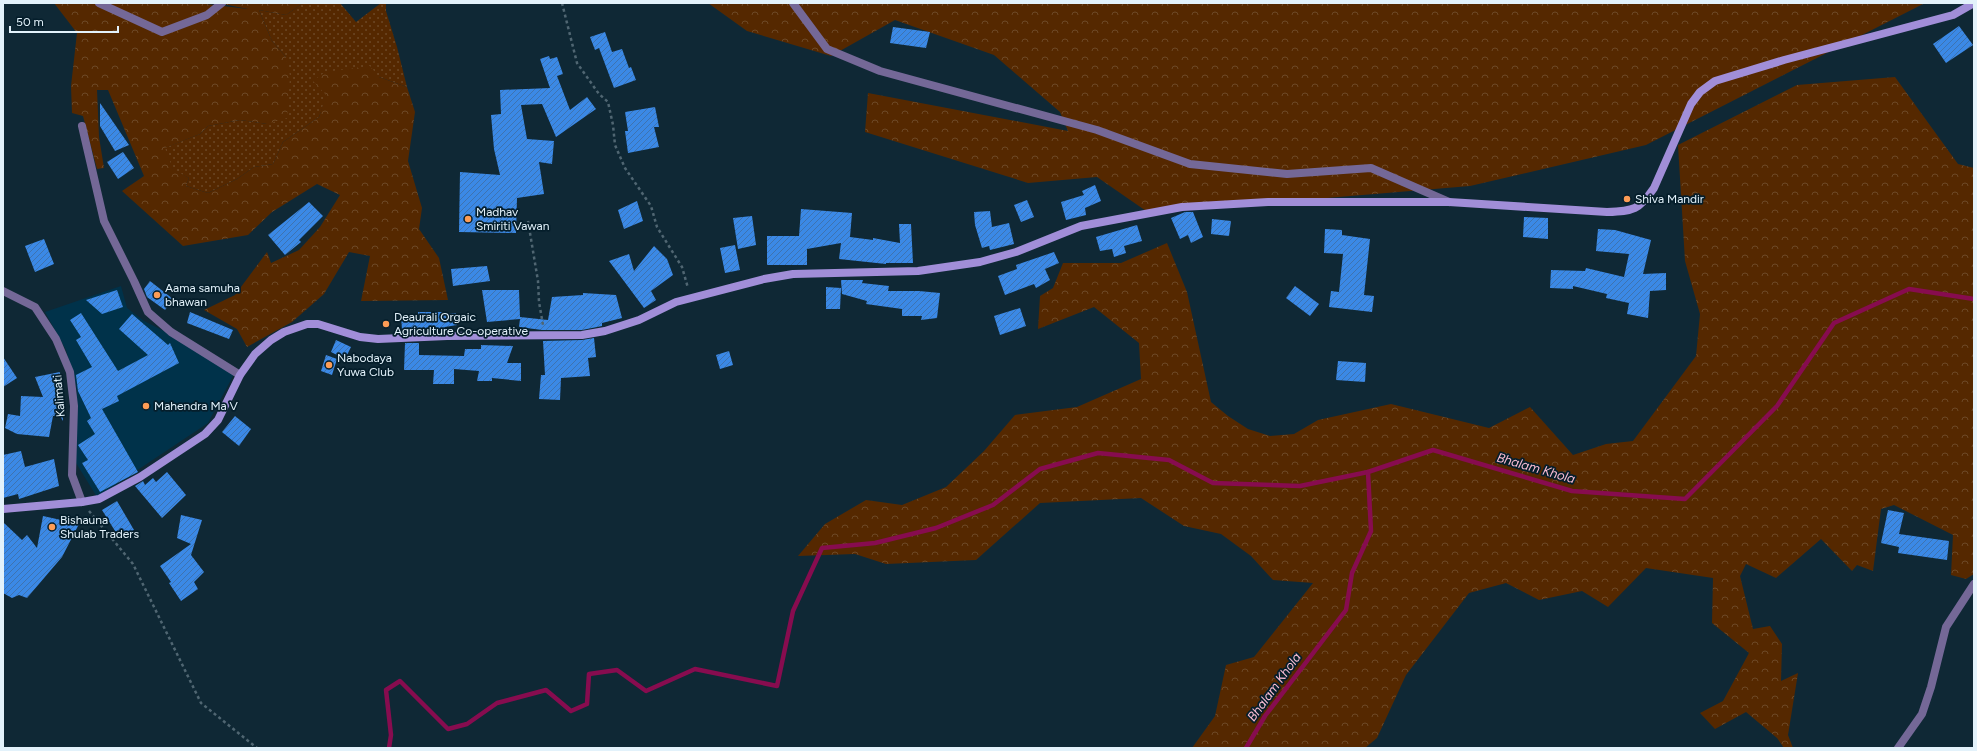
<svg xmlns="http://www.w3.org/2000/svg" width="1977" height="751" font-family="Figtree,sans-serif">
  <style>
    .built { fill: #00324a }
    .grass { fill: url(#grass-dots) }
    .forest { fill: url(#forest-crowns) }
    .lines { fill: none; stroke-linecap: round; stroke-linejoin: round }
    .stream { stroke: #870c4f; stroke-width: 4.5 }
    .building { fill: url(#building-hatch) }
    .path { stroke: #506672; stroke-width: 2.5; stroke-dasharray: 3 3; stroke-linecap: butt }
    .street { stroke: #746897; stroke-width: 8 }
    .secondary { stroke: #a18ed8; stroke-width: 8 }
    .poi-dot { fill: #fd9c55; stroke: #051e2b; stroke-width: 1.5 }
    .labels { text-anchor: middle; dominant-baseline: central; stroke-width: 3.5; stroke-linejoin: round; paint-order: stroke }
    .poi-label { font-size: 12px; fill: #e3f2fb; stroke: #051e2b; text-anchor: start }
    .street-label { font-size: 12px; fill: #e3f2fb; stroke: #051e2b }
    .water-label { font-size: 13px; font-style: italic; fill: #fbbdd3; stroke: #051e2b }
  </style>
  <defs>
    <pattern id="grass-dots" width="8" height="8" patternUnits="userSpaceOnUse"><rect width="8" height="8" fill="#552800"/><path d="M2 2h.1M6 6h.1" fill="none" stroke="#6d4826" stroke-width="1.8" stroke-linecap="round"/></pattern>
    <pattern id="forest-crowns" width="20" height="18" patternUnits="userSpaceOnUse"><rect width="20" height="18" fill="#552800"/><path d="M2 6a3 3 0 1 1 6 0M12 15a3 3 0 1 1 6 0" fill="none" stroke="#6d4826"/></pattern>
    <pattern id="building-hatch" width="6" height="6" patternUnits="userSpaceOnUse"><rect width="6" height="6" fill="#3b89e6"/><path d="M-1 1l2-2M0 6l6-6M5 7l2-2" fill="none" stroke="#3e73b0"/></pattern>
  </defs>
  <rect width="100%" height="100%" fill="#0f2835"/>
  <path class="built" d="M121,286L127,308L144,321L168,333L234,374L208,423L97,497L76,463L74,446L77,390L66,350L45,312Z"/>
  <path class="grass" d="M303,3H340L356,22L381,3H386V11L397,47L407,87L379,77L327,95L319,117L283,142L273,164L254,167L237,179L208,193L186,186L189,178L173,170L164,148L200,134L208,126L240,120L267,124L286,57L272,41L259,10L286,15Z"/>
  <g class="forest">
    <path d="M54,3H198L248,9L218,3H303L286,15L259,10L272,41L286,57L290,76L287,118L267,124L240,120L208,126L200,134L165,148L173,169L189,178L186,186L208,193L237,179L254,167L273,164L283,142L319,117L326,95L313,81L325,72L370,66L379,77L407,87L415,112L408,161L422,208L419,229L439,258L448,300L361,301L370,256L349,252L324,294L292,322L247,347L237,329L204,310L235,295L267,252L271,263L299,250L320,227L340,195L317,184L272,212L248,235L183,246L122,191L144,176L108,90H97L99,137L104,168L97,169L83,116L72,113L71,86L77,33Z"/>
    <path d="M708,3H1925L1646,145L1470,186L1149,213L1097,177L1028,183L865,132L868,93L1068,131L1060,112L994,55L895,20L831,56L747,31Z"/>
    <path d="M1895,77L1958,164L1974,168V574L1966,579L1951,575L1953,535L1894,505L1881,509L1873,571L1857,565L1852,571L1821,539L1776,578L1746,564L1740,576L1753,629L1770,626L1782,644L1781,681L1798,673L1788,735L1793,748H1784L1777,738L1746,712L1715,729L1700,713L1723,701L1749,653L1712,623L1713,578L1646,568L1608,607L1582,591L1539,600L1506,583L1469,593L1406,675L1377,738L1365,748H1192L1215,716L1226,665L1254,657L1313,583L1273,580L1251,556L1221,534L1184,526L1141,498L1040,503L976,560L886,564L855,554L798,556L825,524L866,500L902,505L946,487L984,451L1015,415L1077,407L1141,379L1139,343L1094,307L1038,329L1040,296L1053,288L1063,263H1121L1167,243L1187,292L1211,402L1228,416L1248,429L1270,436L1294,434L1318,420L1391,404L1489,428L1530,407L1573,455L1606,444L1633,441L1696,356L1700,314L1685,261L1678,145L1797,85Z"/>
  </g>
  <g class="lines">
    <g class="stream">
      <path d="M389,748L391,735L386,690L400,681L448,729L467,724L497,703L546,690L571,711L587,704L589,674L617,670L646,691L695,669L777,686L793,611L822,548L875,543L936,528L993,505L1040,469L1098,453L1169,460L1213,483L1300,486L1368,472"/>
      <path d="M1246,748L1265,716L1346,610L1352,573L1371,531L1368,472L1433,450L1572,491L1685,499L1777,406L1834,323L1909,289L1974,299"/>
    </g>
  </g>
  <g class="building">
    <path d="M1959,26L1973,45L1946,63L1933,44Z"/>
    <path d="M893,27L930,32L926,48L890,43Z"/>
    <path d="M605,32L612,52L622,49L629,68L631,67L636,80L614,88L599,48L595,50L590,37Z"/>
    <path d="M549,56L550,59L557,57L563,74L557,76L570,110L587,97L596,109L556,137L542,104L521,105L527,139L554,141L552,164L539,162L544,194L517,198L516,233L459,232L460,172L500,175L494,149L491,115L501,114L500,90L550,88L540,59Z"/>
    <path d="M100,103L129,145L115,151L100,126Z"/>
    <path d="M655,107L659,127H654L659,147L628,153L625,131H628L625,112Z"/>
    <path d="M123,152L134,168L118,179L107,162Z"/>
    <path d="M1095,185L1101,201L1085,208L1086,215L1066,220L1061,202L1084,195L1082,191Z"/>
    <path d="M1027,200L1034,217L1021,222L1014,205Z"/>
    <path d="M637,201L643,221L624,229L618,210Z"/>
    <path d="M309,202L323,216L299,240L301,242L285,255L268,235Z"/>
    <path d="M801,209L852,213L850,237L873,240V238L900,243L899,224H911L913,263H886V264L839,259L841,243L807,249V265H767V236H799Z"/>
    <path d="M990,211L992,227L1009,223L1014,244L990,250L989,246L982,248L975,225L974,212Z"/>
    <path d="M1185,212H1193L1203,237L1191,243L1188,235L1180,239L1171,218Z"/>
    <path d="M752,216L756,245L738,249L733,218Z"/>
    <path d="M1524,217L1548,218V239L1523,237Z"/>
    <path d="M1212,219L1231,221L1229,236L1211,234Z"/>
    <path d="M1137,225L1142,241L1124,246L1126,253L1114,257L1112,249L1100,251L1096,237Z"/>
    <path d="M1325,229L1342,230V235L1370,239L1364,295L1374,296L1372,312L1329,307L1331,291L1339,292L1343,254L1324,253Z"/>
    <path d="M1598,229L1615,230L1651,240L1643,274L1666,273V290L1650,291L1648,318L1627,314L1629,303L1606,298L1607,294L1573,286V289L1550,288L1551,270L1585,271L1586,268L1624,277L1629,254L1596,251Z"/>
    <path d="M44,239L54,264L35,272L25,246Z"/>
    <path d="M735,245L740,270L725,273L720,248Z"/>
    <path d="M654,246L667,259L673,275L651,291L656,300L644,308L609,261L629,254L634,271Z"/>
    <path d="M1054,252L1059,263L1045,269L1050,280L1036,288L1034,284L1005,295L998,276L1017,269L1016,265Z"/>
    <path d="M487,266L490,281L453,286L451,269Z"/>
    <path d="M841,280H863L862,283L889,286L888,291H919L940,293L937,318L921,320L922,316H902V309L866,304L867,301L842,294Z"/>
    <path d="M150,281L173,299L165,310L147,297L144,289Z"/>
    <path d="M1295,286L1319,304L1310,316L1286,298Z"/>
    <path d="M826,287L841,288L840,309H826Z"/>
    <path d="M117,290L123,307L102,314L86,300Z"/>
    <path d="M482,290H519L520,317L548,320L552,297L583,295V293L616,295L622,318L602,323V326L582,330H542L519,327L520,319L487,322Z"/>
    <path d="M1020,308L1026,326L1000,335L994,316Z"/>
    <path d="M190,312L233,330L229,339L187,323Z"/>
    <path d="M418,312H445V314L456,313L457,325L445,327V330L405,332V330H402L401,315H418Z"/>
    <path d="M81,313L118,371L148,355L119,329L132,314L168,345L170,343L179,363L117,396L119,401L102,409L138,472L100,492L82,463L88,460L78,445L95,434L87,421L91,418L78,391L76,375L92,367L76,340L81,337L70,320Z"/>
    <path d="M594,338L596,357L588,358L590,376L561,378L560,400L539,399L541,375H545L543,341L582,340Z"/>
    <path d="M336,340L351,347L345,359L331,352Z"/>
    <path d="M405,343H419V355L464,356L465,349H481V345L513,346L507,363H521V381L492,378V381H477L479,371L454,369V384H433L434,370H404Z"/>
    <path d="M729,351L733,365L720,369L716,355Z"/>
    <path d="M326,355L337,359L332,375L321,371Z"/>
    <path d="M3,357L17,378L3,387Z"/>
    <path d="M1338,361L1366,363L1365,382L1336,380Z"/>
    <path d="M60,372L63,421L60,416H53L49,437L17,434L5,428L8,414L20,416L21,396L43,397L35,377Z"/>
    <path d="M235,416L251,429L239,446L222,432Z"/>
    <path d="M21,451L25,467L54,459L59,486L19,499L18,494L3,498V455Z"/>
    <path d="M167,472L186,495L162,518L135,486L143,481L145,485L153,478L156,482Z"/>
    <path d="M117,501L134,530L120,539L102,510Z"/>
    <path d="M1888,510L1904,513L1899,534L1949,541L1947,560L1898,553L1899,547L1881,543Z"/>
    <path d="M181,515L202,520L191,555L204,572L194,582L198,589L181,601L169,583L171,582L160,566L191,544L177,538Z"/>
    <path d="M43,516L79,524L62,557L27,598L19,595L12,598L3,593V522L22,540L27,535L37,548Z"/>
  </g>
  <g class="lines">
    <g class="path">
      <path d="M562,3L577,63L599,94L608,102L613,125L615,145L625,168L651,206L657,227L682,267L688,288"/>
      <path d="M528,221L538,281L539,302L543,325"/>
      <path d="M89,511L133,564L201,703L257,748"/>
    </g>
    <g class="street">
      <path d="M99,3L162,32L207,15L222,3"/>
      <path d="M793,3L827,49L880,71L1097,130L1190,164L1287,174L1371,168L1449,202"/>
      <path d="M82,126L104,221L134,281L148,312L171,332L240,375"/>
      <path d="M3,291L35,307L56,339L70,372L74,406L72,475L82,502"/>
      <path d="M1898,748L1922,714L1931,687L1946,627L1974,584"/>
    </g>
    <path class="secondary" d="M3,509L82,502L99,499L140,477L205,434L218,420L240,375L255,354L271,340L284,332L307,324H318L360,337L378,339L447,336L582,335L605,331L639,320L676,302L764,279L793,274L918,271L980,262L1016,252L1081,226L1182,207L1268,202H1449L1607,212C1634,211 1639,210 1654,188L1691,104L1700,92L1715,81L1784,60L1953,15L1974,3"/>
  </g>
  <g class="poi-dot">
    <circle cx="1627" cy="199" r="4"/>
    <circle cx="468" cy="219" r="4"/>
    <circle cx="157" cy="295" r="4"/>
    <circle cx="386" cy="324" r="4"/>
    <circle cx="329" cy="365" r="4"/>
    <circle cx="146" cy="406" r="4"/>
    <circle cx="52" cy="527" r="4"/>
  </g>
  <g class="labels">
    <g class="poi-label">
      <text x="1635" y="199">Shiva Mandir</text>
      <text x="476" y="212">Madhav<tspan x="476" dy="14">Smiriti Vawan</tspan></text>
      <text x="165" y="288">Aama samuha<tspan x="165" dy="14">bhawan</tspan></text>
      <text x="394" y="317">Deaurali Orgaic<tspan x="394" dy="14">Agriculture Co-operative</tspan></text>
      <text x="337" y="358">Nabodaya<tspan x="337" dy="14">Yuwa Club</tspan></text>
      <text x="154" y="406">Mahendra Ma V</text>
      <text x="60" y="520">Bishauna<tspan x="60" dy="14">Shulab Traders</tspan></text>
    </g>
    <g class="street-label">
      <text transform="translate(59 396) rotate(-95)">Kalimati</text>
    </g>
    <g class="water-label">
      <text transform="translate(1536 468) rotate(16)">Bhalam Khola</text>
      <text transform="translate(1274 687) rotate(-54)">Bhalam Khola</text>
    </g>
  </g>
  <rect width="1977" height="751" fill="none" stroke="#e3f2fb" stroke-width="8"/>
  <path d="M10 26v6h108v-6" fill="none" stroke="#e3f2fb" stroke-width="2"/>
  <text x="16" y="26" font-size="12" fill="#e3f2fb" stroke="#051e2b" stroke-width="3" paint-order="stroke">50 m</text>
</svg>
